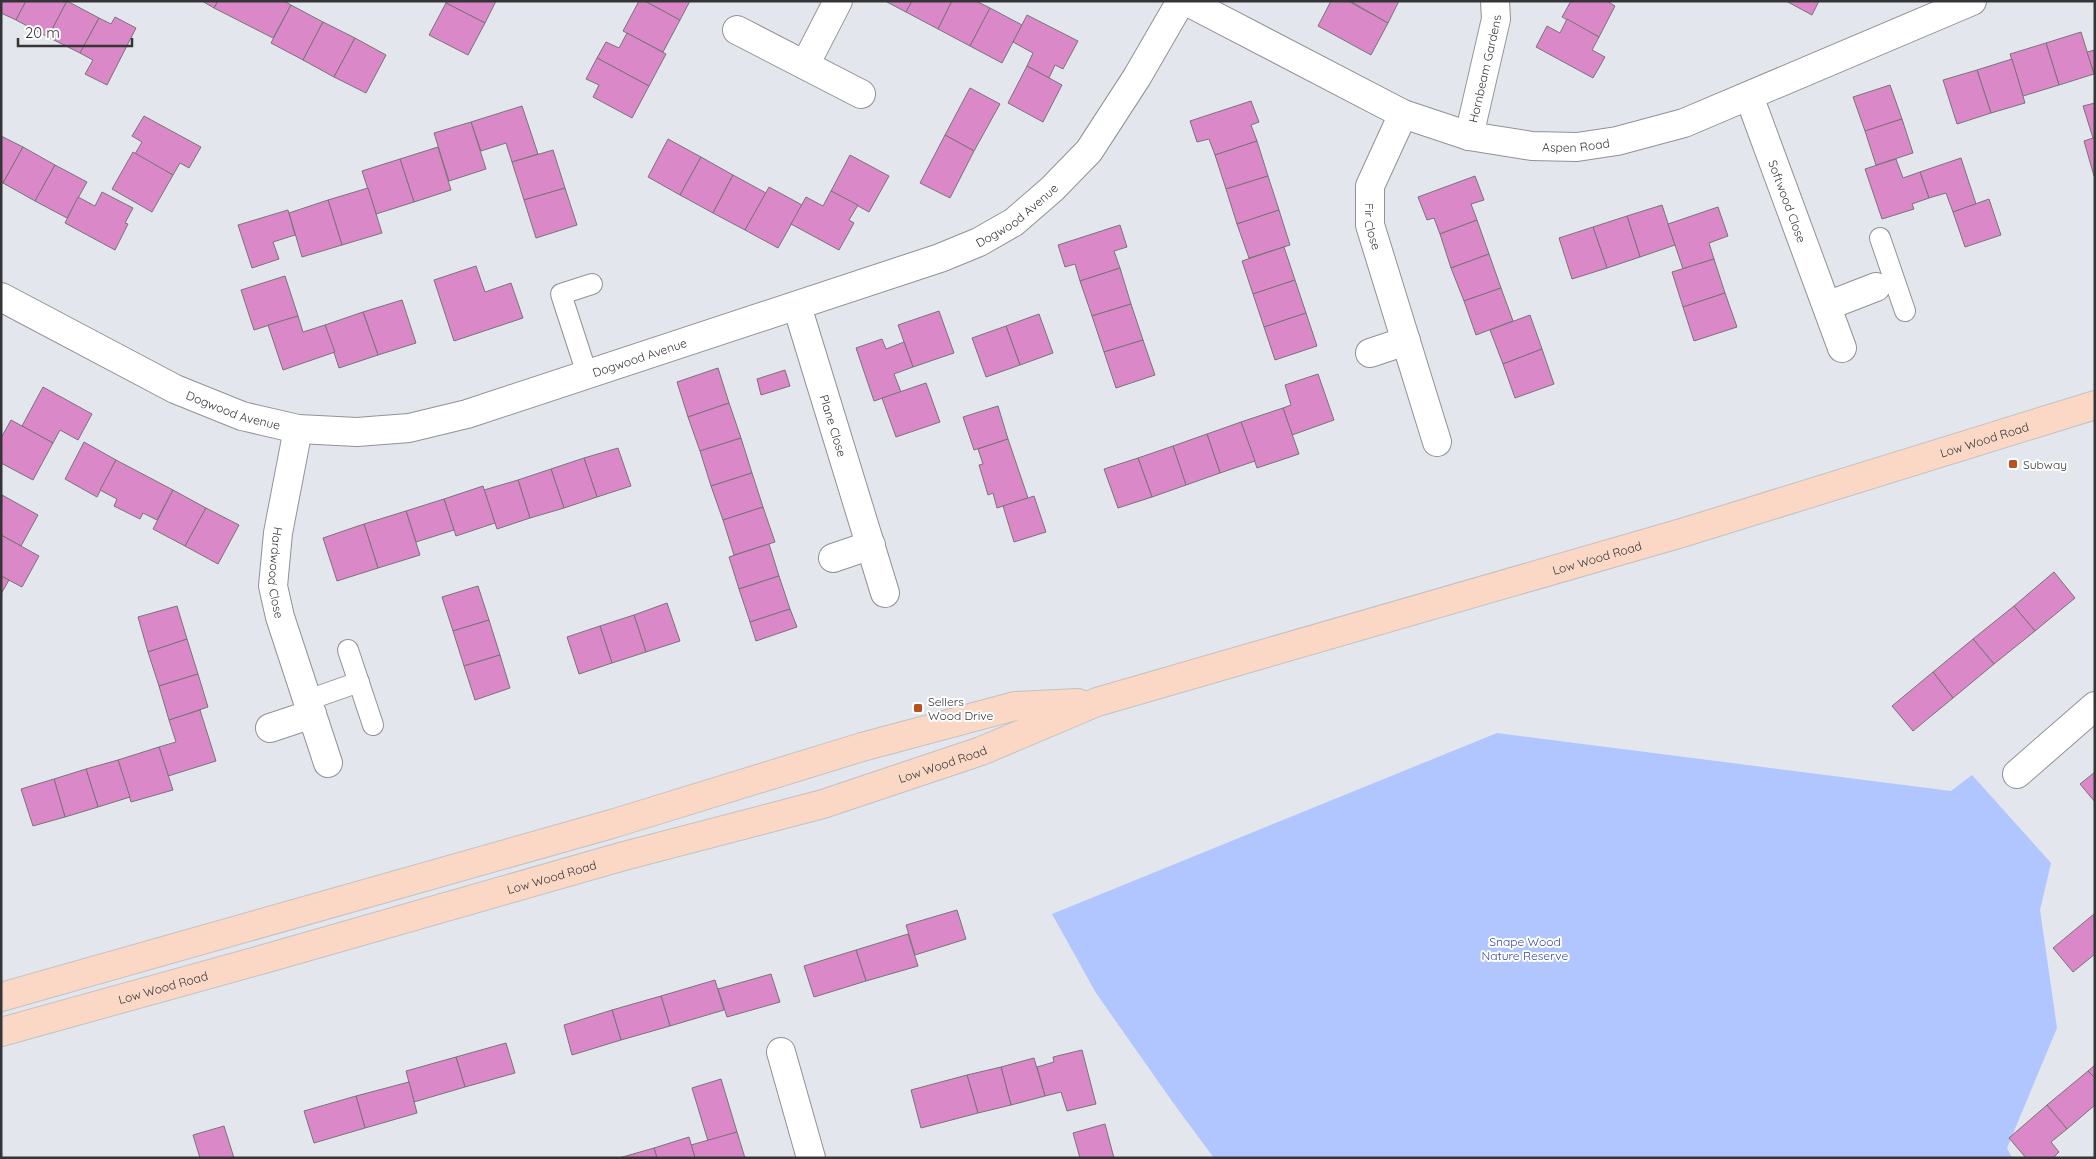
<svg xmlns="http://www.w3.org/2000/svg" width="2096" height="1159" font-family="Quicksand,sans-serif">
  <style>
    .park { fill: #b1c5ff }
    .building { fill: #da88c7; stroke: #797478 }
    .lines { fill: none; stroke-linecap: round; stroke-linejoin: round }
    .lane-casing { stroke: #909298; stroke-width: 22 }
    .street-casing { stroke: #909298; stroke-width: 30 }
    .primary-casing { stroke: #c2c2c3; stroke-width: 30 }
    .lane { stroke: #fff; stroke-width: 20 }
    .street { stroke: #fff; stroke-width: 28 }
    .primary { stroke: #fbd8c5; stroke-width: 28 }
    .poi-dot { fill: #b75223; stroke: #fff; stroke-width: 2 }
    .labels { text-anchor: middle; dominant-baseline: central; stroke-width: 4; stroke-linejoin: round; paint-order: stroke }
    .street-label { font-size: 12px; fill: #353538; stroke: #fff }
    .poi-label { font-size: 12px; fill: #353538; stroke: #fff; text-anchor: start }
    .park-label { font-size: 12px; fill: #3246a6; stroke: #fff }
  </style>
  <rect width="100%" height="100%" fill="#e3e6ec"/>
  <path class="park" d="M1497,733L1951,791L1972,775L2051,863L2040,910L2057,1028L2007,1148L2012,1158H1214L1174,1104L1096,993L1052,914Z"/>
  <g class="building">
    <path d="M1,1H26L16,20L1,13Z"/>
    <path d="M26,1H67L48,37L16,20Z"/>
    <path d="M67,1L99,18L80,53L48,37Z"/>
    <path d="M202,1H218L214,8Z"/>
    <path d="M218,1H284L291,5L273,38L214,8Z"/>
    <path d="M446,1H496L485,23L446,3Z"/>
    <path d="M639,1H645L680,20L663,52L623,31Z"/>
    <path d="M645,1H690L680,20Z"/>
    <path d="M885,1H912L906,12Z"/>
    <path d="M912,1H952L938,29L906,12Z"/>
    <path d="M952,1H976L990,8L970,46L938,29Z"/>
    <path d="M1331,1H1348L1388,23L1371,55L1318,26Z"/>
    <path d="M1350,1H1399L1388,23Z"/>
    <path d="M1571,1H1607L1615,6L1599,37L1562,17Z"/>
    <path d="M1786,1H1819L1812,15Z"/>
    <path d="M446,3L485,23L468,55L429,35Z"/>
    <path d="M291,5L323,22L303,60L271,43Z"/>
    <path d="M990,8L1022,25L1002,63L970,46Z"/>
    <path d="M1027,15L1078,41L1063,69L1055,65L1049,78L1027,66L1033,53L1013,42Z"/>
    <path d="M115,17L136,28L107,85L85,74L93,60L80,53L99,18L111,24Z"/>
    <path d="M1567,19L1599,37L1592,50L1605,57L1593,78L1536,47L1547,26L1560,33Z"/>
    <path d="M323,22L355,38L334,77L303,60Z"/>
    <path d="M2081,32L2094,74L2059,85L2046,43Z"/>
    <path d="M627,33L666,54L649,86L597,58L606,42L619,48Z"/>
    <path d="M355,38L386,55L366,93L334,77Z"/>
    <path d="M2046,43L2059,85L2023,96L2010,54Z"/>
    <path d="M2095,50V76L2087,52Z"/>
    <path d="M597,58L649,86L632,118L593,97L599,85L586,79Z"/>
    <path d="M2012,59L2025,103L1991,113L1977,70Z"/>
    <path d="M1027,66L1062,85L1043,122L1008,103Z"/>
    <path d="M1977,70L1991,113L1957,124L1943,80Z"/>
    <path d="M1890,85L1902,119L1865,131L1853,97Z"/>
    <path d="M970,88L1000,104L974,151L945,135Z"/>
    <path d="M1251,101L1259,122L1251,125L1257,141L1215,155L1209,139L1197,142L1190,121Z"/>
    <path d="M2095,103V138H2093L2083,106Z"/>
    <path d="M522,106L538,154L512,162L506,143L481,151L471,122Z"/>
    <path d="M144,116L201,147L189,168L180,163L173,175L135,154L142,142L132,136Z"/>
    <path d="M1902,119L1913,153L1876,165L1865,131Z"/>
    <path d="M471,122L486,169L449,181L434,133Z"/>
    <path d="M945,135L974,151L950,198L920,183Z"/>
    <path d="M1,136L23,147L3,183L1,182Z"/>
    <path d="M2093,138H2095L2094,176L2084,141Z"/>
    <path d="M668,139L701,157L680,195L648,177Z"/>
    <path d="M1257,141L1268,176L1226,189L1215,155Z"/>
    <path d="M23,147L55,165L35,201L3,183Z"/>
    <path d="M438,147L451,190L414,202L400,159Z"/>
    <path d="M553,150L565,188L524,200L512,162Z"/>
    <path d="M133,152L173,175L152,212L112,189Z"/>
    <path d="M850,155L889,176L869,212L831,191Z"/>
    <path d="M701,157L733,175L713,213L680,195Z"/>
    <path d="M1961,158L1976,204L1953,212L1946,193L1929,198L1920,172Z"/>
    <path d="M400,159L414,202L376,214L362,171Z"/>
    <path d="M1896,159L1903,178L1920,172L1929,198L1912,204L1914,209L1882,219L1865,169Z"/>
    <path d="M55,165L87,182L67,218L35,201Z"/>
    <path d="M733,175L766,193L745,230L713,213Z"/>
    <path d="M1268,176L1279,210L1237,224L1226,189Z"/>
    <path d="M1475,176L1484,200L1471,204L1477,220L1440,234L1434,218L1427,220L1418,197Z"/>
    <path d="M769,187L802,205L778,248L745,230Z"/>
    <path d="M368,188L382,233L342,245L328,200Z"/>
    <path d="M565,188L577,225L536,238L524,200Z"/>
    <path d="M831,191L858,205L849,220L854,223L839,250L791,224L806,197L823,206Z"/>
    <path d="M102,192L133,208L125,223L128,224L115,250L65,223L78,197L95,206Z"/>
    <path d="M1989,199L2001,235L1965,247L1953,212Z"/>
    <path d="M328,200L342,245L302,257L289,213Z"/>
    <path d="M1662,205L1675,245L1640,257L1627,216Z"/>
    <path d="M1718,207L1728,236L1709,243L1714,259L1683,269L1668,224Z"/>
    <path d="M288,210L295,235L273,242L279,259L252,268L238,225Z"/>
    <path d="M1279,210L1290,245L1249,258L1237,224Z"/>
    <path d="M1627,216L1640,257L1607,268L1593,227Z"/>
    <path d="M1477,220L1489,254L1451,268L1440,234Z"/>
    <path d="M1120,225L1127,247L1114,251L1120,268L1080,281L1075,264L1065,267L1058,245Z"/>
    <path d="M1593,227L1607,268L1572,279L1559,238Z"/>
    <path d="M1284,247L1295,280L1253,294L1242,261Z"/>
    <path d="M1489,254L1501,288L1464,301L1451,268Z"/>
    <path d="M1714,259L1725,293L1683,307L1672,272Z"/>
    <path d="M476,266L485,292L511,283L523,318L454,341L434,280Z"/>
    <path d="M1120,268L1131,304L1092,316L1080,281Z"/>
    <path d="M285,276L298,316L254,330L241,290Z"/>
    <path d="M1295,280L1306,313L1264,327L1253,294Z"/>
    <path d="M1501,288L1513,321L1476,335L1464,301Z"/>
    <path d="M1725,293L1737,327L1694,341L1683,307Z"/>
    <path d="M402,300L416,343L378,355L363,312Z"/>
    <path d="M1131,304L1143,340L1104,352L1092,316Z"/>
    <path d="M939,311L954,353L913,367L898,325Z"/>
    <path d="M363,312L378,355L339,368L325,325Z"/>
    <path d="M1306,313L1317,346L1275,360L1264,327Z"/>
    <path d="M1039,314L1053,353L1020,365L1006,326Z"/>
    <path d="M1530,315L1542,349L1503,364L1490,330Z"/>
    <path d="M298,316L303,332L325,325L335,352L283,370L268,325Z"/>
    <path d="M1006,326L1020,365L986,377L972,338Z"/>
    <path d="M882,339L886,349L904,342L913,367L894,374L901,392L874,401L856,348Z"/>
    <path d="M1143,340L1155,375L1116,388L1104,352Z"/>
    <path d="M1542,349L1554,384L1515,398L1503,364Z"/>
    <path d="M718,368L729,403L688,417L677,382Z"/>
    <path d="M785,370L790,386L761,395L757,379Z"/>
    <path d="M1318,374L1334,420L1292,435L1283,408L1291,405L1285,385Z"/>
    <path d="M926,383L940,422L896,437L882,398Z"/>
    <path d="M43,387L92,414L78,440L60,430L53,443L22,426Z"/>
    <path d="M729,403L741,438L700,451L688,417Z"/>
    <path d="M998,406L1008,439L974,450L963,417Z"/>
    <path d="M1283,408L1299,454L1257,468L1241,422Z"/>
    <path d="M11,420L53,443L33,480L1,463V438Z"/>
    <path d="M1241,422L1255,461L1220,473L1207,434Z"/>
    <path d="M1207,434L1220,473L1186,485L1173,446Z"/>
    <path d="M741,438L752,473L711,486L700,451Z"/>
    <path d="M1008,439L1028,498L997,508L993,493L988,495L979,465L983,464L978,449Z"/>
    <path d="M84,442L116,460L97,497L65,479Z"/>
    <path d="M1173,446L1186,485L1152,497L1138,458Z"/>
    <path d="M618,448L631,486L597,497L584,458Z"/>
    <path d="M584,458L597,497L564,508L551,469Z"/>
    <path d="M1138,458L1152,497L1118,508L1104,469Z"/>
    <path d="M116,460L173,490L157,520L143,513L140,519L114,506L117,499L100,490Z"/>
    <path d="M551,469L564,508L530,518L518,480Z"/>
    <path d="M752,473L763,507L723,520L711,486Z"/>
    <path d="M518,480L530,518L497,529L484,490Z"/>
    <path d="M483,486L495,523L456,536L444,499Z"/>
    <path d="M173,490L206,508L185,546L153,529Z"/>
    <path d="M2,495L38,515L21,546L1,535Z"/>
    <path d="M1034,496L1046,532L1014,542L1003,506Z"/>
    <path d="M444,499L454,530L416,542L406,511Z"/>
    <path d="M763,507L775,542L734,555L723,520Z"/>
    <path d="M206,508L239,525L218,564L185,546Z"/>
    <path d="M406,511L420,555L378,568L364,524Z"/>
    <path d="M364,524L378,568L337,581L323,538Z"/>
    <path d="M1,535L39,556L22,587L1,576Z"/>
    <path d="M769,544L779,576L739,589L729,557Z"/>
    <path d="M2054,572L2075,598L2035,631L2014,606Z"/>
    <path d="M1,576L9,580L1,594Z"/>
    <path d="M779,576L790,609L750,622L739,589Z"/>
    <path d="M478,586L489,620L453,631L442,597Z"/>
    <path d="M667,603L680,641L646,652L634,615Z"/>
    <path d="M177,606L187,639L148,652L138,617Z"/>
    <path d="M2014,606L2035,631L1994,664L1973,639Z"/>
    <path d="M790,609L797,627L756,641L750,622Z"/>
    <path d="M634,615L646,652L612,663L600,626Z"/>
    <path d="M489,620L500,655L464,666L453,631Z"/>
    <path d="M600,626L612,663L579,674L567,637Z"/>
    <path d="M187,639L198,674L159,686L148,652Z"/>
    <path d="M1973,639L1994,664L1953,698L1933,672Z"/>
    <path d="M500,655L510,688L475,700L464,666Z"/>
    <path d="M1933,672L1953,698L1913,731L1892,706Z"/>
    <path d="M198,674L208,707L169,720L159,686Z"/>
    <path d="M200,710L216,761L168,776L159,747L176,742L169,720Z"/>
    <path d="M159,747L173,790L131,802L118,760Z"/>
    <path d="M118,760L130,797L98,807L86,769Z"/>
    <path d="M86,769L98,807L65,817L54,779Z"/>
    <path d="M2095,772V802L2080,784Z"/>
    <path d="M54,779L65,817L33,826L21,789Z"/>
    <path d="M957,910L966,939L915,955L906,925Z"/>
    <path d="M2094,914L2095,954L2073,972L2053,948Z"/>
    <path d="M908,934L918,966L866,981L856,950Z"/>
    <path d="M856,950L866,981L814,997L804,966Z"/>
    <path d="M771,974L780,1002L727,1017L718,989Z"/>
    <path d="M715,980L724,1010L670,1026L661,996Z"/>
    <path d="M661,996L670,1026L621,1040L612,1010Z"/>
    <path d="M612,1010L621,1040L572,1055L564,1025Z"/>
    <path d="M506,1043L515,1073L465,1087L456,1057Z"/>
    <path d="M1082,1050L1096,1104L1067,1111L1061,1092L1045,1096L1037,1067L1054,1062L1053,1057Z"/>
    <path d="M456,1057L465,1087L414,1102L406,1071Z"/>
    <path d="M1034,1058L1045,1096L1011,1105L1001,1067Z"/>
    <path d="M2095,1065V1078L2088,1071Z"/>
    <path d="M1001,1067L1011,1105L978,1113L967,1075Z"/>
    <path d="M2088,1071L2095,1078V1105L2067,1129L2047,1105Z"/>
    <path d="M967,1075L978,1113L921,1128L911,1090Z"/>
    <path d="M721,1079L737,1132L708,1141L692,1088Z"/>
    <path d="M409,1082L417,1113L365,1128L356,1096Z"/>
    <path d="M356,1096L365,1128L314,1143L304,1111Z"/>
    <path d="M2047,1105L2067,1129L2051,1142L2059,1152L2053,1158H2026L2009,1138Z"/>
    <path d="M1105,1124L1114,1158H1080L1073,1133Z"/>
    <path d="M224,1126L234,1158H200L193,1135Z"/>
    <path d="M737,1132L745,1158H695L691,1145Z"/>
    <path d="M689,1137L695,1158H657L654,1148Z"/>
    <path d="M654,1148L657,1158H619Z"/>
  </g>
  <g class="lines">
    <g class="lane-casing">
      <g id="lane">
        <path d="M1880,238L1905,311"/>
        <path d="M587,374L561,294L592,284"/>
        <path d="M348,650L373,725"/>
        <path d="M308,700L359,682"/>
      </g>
    </g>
    <g class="street-casing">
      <g id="street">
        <path id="s1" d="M1186,1L1403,114L1469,136L1532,146L1577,147L1617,141L1684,123L1972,1"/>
        <path d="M737,30L861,94"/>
        <path d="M805,65L838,1"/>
        <path id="s2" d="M1749,96L1842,348"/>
        <path id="s3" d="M1403,114L1370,186V225L1437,442"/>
        <path id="s4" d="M1469,136L1496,19L1495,1"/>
        <path id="s5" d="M1,297L175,389L242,416L298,429L357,432L409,428L467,414L940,258L979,242L1014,222L1052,189L1089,151L1137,77L1181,1"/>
        <path id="s6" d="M797,306L885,593"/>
        <path d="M1827,306L1876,287"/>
        <path d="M1370,353L1406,341"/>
        <path id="s7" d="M298,429L278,533L273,586L280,617L328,763"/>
        <path d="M833,558L871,545"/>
        <path d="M270,728L312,714"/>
        <path d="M2017,774L2095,706"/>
        <path d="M781,1052L811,1158"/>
      </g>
    </g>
    <g class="primary-casing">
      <g id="primary">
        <path d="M1,997L615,823L862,747L1015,706L1078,703"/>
        <path id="s8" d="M1,1032L264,959L624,856L823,804L981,751L1097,702L1685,532L2095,405"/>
      </g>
    </g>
    <use href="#lane" class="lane"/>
    <use href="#street" class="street"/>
    <use href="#primary" class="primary"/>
  </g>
  <g class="poi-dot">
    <rect x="2008" y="459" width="10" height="10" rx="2.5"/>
    <rect x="913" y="703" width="10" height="10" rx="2.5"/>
  </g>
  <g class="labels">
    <g class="street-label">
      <text stroke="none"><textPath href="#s4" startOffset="69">Hornbeam Gardens</textPath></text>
      <text stroke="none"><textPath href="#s1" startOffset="422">Aspen Road</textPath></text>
      <text stroke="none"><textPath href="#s2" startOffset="112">Softwood Close</textPath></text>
      <text stroke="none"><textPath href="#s5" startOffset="1084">Dogwood Avenue</textPath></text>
      <text stroke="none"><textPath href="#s3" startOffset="120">Fir Close</textPath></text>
      <text stroke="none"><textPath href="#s5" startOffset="679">Dogwood Avenue</textPath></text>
      <text stroke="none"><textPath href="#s5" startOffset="259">Dogwood Avenue</textPath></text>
      <text stroke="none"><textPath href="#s6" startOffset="125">Plane Close</textPath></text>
      <text stroke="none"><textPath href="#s8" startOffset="2071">Low Wood Road</textPath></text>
      <text stroke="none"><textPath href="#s8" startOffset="1666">Low Wood Road</textPath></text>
      <text stroke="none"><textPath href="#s7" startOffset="146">Hardwood Close</textPath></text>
      <text stroke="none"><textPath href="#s8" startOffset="979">Low Wood Road</textPath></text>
      <text stroke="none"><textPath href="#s8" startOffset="572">Low Wood Road</textPath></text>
      <text stroke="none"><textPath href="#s8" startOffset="168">Low Wood Road</textPath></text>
    </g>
    <g class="poi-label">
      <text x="2023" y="464">Subway</text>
      <text x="928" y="701">Sellers<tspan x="928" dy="14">Wood Drive</tspan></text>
    </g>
    <g class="park-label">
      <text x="1525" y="941">Snape Wood<tspan x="1525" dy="14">Nature Reserve</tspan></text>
    </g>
  </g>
  <rect width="2096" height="1159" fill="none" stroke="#353538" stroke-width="5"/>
  <path d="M18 38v8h114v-8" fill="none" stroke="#353538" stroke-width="2.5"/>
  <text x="25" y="38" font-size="15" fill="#353538" stroke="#ffffff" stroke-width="4" paint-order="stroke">20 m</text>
</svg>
